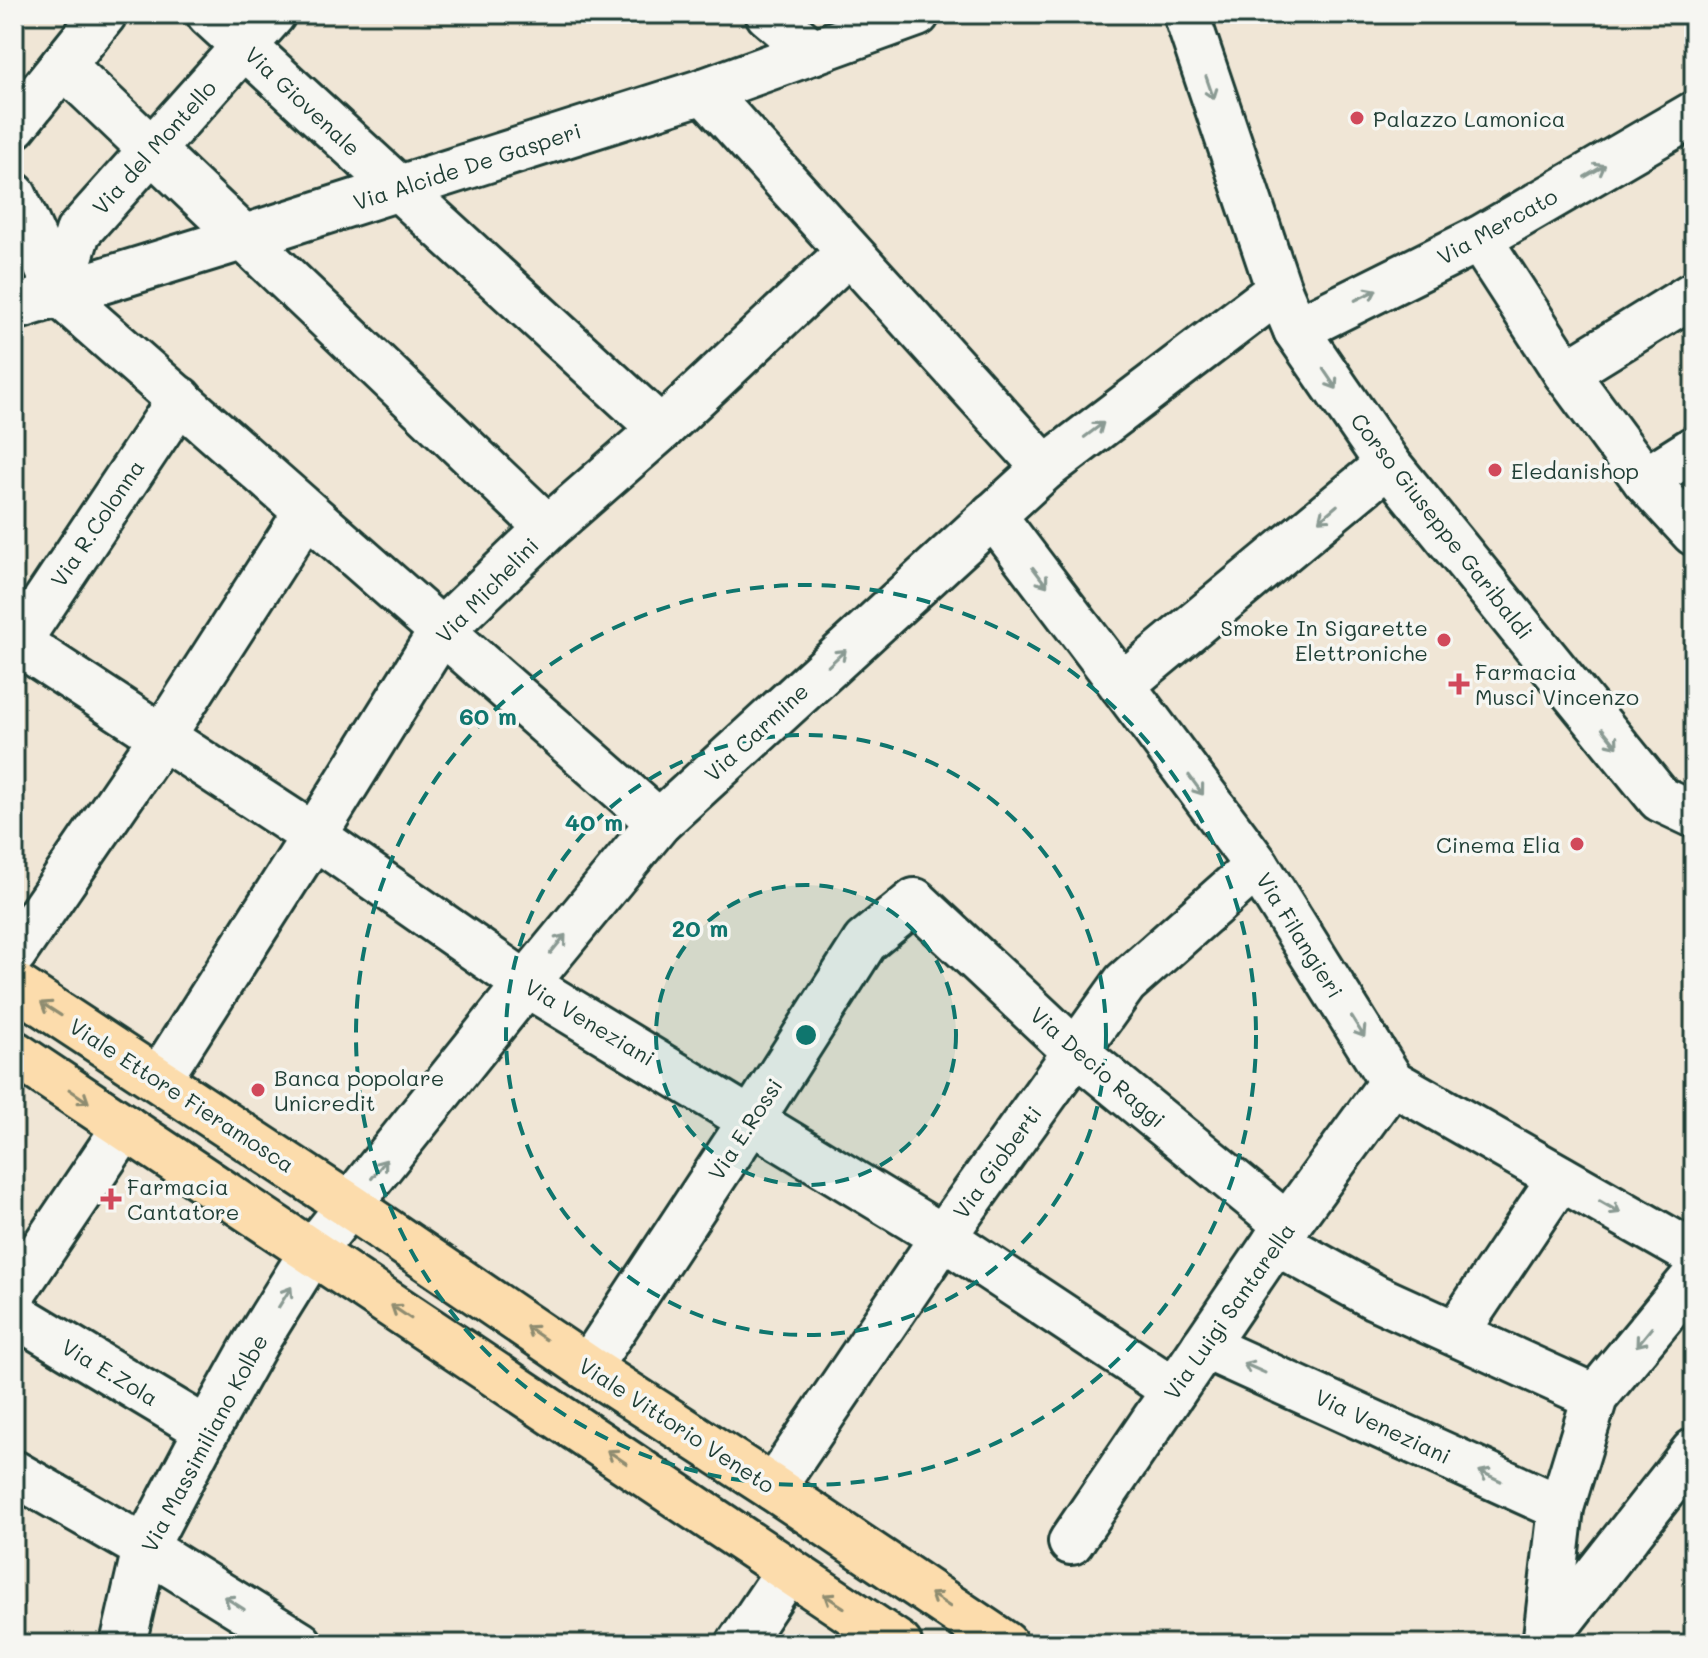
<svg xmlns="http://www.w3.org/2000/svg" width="1708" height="1658" font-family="Mali,sans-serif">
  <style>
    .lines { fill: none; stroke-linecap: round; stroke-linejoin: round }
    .minor-casing { stroke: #1f3d34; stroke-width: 50 }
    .major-casing { stroke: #1f3d34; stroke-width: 50 }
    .minor { stroke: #f6f6f2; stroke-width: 44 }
    .major { stroke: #fcdcac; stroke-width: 44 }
    .oneway { stroke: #8a9a93 }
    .oneway2 { stroke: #8e8c70 }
    .ring { fill: none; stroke: #0f766e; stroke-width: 4; stroke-dasharray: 14 10 }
    .poi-dot { fill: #d1495b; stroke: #f6f6f2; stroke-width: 3 }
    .labels { text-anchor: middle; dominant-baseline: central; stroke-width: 7; stroke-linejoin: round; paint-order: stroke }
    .street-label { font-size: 22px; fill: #1f3d34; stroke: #f6f6f2 }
    .poi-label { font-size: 22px; fill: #1f3d34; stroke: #f6f6f2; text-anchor: start }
    .centre { fill: #0f766e; stroke: #f6f6f2; stroke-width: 4 }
    .ring-label { font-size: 24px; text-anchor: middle; font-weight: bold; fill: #0f766e; stroke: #f6f6f2; stroke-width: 7; stroke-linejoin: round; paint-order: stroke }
  </style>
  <rect width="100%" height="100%" fill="#f0e6d6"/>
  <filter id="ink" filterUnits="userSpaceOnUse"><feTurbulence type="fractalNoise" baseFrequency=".0125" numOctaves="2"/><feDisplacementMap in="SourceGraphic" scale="16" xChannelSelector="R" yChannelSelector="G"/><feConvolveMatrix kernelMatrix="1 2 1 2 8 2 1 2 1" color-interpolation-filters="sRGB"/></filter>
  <g filter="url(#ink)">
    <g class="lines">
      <g class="minor-casing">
        <g id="minor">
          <path d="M209,14L661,429"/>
          <path d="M768,14L813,52"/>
          <path d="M1186,14L1279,290L1296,330L1388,464L1660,799L1694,815"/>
          <path d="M63,65L548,528"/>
          <path d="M704,91L1045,468"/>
          <path d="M14,126L104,14"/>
          <path d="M14,195L59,294L659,822"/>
          <path d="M1479,239L1566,373L1645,480L1694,533"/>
          <path d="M59,294L78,232L273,14"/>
          <path d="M14,308L245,237L704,91L917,14"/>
          <path d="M1296,330L1479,239L1694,114"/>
          <path d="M1566,373L1694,294"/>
          <path d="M1645,480L1694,449"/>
          <path d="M993,515L1122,685L1257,866L1392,1082L1694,1254"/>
          <path d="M14,640L314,836L526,984L943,1237L1174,1390"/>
          <path d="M14,648L180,399"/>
          <path d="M1122,685L1388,464"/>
          <path d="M14,953L162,737L306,513"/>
          <path d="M159,1079L314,836L442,630L548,528L661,429L849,252"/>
          <path d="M1275,1242L1375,1297L1595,1397"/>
          <path d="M14,1292L125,1127"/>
          <path d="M14,1314L207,1430"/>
          <path d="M1456,1333L1560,1178"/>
          <path d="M1204,1346L1561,1508"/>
          <path d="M588,1368L752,1119L865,942L915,901L1076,1052L1288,1226"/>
          <path d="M14,1473L145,1548L300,1644"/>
          <path d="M773,1488L943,1237L1125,983L1257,866"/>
          <path d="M1071,1542L1275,1242L1392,1082"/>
          <path d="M1547,1638L1694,1451"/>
          <path d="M123,1644L145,1548L207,1430L255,1344L312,1252L526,984L659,822L1045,468L1279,290"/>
          <path d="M739,1644L788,1571"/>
          <path d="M1544,1644L1546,1637L1561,1508L1595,1397L1694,1277"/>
        </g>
      </g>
      <g class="major-casing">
        <g id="major">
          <path d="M14,985L350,1206L588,1368L773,1488L1005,1644"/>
          <path d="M14,1053L899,1644"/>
        </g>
      </g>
      <use href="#minor" class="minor"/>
      <use href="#major" class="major"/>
    </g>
    <defs><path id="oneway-shaft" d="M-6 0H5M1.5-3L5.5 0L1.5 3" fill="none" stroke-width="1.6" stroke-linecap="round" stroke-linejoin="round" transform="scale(2)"/></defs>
    <g class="oneway">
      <use href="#oneway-shaft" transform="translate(1210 88) rotate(71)"/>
      <use href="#oneway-shaft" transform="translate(1595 171) rotate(-30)"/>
      <use href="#oneway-shaft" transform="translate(1366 295) rotate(-26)"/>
      <use href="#oneway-shaft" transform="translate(1330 379) rotate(56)"/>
      <use href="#oneway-shaft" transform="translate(1094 430) rotate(-37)"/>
      <use href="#oneway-shaft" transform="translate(1328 513) rotate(140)"/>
      <use href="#oneway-shaft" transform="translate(1040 577) rotate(53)"/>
      <use href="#oneway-shaft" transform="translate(837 658) rotate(-43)"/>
      <use href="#oneway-shaft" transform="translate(1610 738) rotate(51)"/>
      <use href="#oneway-shaft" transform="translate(1196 785) rotate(54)"/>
      <use href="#oneway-shaft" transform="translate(558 944) rotate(-51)"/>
      <use href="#oneway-shaft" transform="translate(1358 1027) rotate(58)"/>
      <use href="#oneway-shaft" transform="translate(379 1169) rotate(-52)"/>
      <use href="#oneway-shaft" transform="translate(1610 1207) rotate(30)"/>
      <use href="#oneway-shaft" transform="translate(285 1297) rotate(-58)"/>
      <use href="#oneway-shaft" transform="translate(1644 1337) rotate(129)"/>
      <use href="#oneway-shaft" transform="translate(1254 1368) rotate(-156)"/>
      <use href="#oneway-shaft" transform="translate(1490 1476) rotate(-155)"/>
      <use href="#oneway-shaft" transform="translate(234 1603) rotate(-148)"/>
    </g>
    <g class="oneway2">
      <use href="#oneway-shaft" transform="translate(51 1009) rotate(-147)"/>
      <use href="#oneway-shaft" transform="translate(79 1096) rotate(34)"/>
      <use href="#oneway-shaft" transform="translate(401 1312) rotate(-146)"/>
      <use href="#oneway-shaft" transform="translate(536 1333) rotate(-146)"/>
      <use href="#oneway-shaft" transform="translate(617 1457) rotate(-146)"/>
      <use href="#oneway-shaft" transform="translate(940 1600) rotate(-146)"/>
      <use href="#oneway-shaft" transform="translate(834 1601) rotate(-147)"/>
    </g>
  </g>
  <circle cx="806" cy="1035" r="150" fill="#0f766e" fill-opacity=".12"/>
  <g class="ring">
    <circle cx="806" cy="1035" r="150"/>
    <circle cx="806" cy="1035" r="300"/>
    <circle cx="806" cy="1035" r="450"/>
  </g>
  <g class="poi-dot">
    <circle cx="1357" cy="118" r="8"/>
    <circle cx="1495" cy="470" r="8"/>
    <circle cx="1444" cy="640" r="8"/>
    <path d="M1455 672h8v8h8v8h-8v8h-8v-8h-8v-8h8z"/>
    <circle cx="1577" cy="844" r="8"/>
    <circle cx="258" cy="1090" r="8"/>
    <path d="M107 1187h8v8h8v8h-8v8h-8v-8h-8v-8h8z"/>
  </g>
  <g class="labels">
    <g class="street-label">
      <text transform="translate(303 101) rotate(43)">Via Giovenale</text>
      <text transform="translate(154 147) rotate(-48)">Via del Montello</text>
      <text transform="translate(467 166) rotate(-18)">Via Alcide De Gasperi</text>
      <text transform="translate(1497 226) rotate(-29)">Via Mercato</text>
      <text transform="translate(97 523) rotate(-56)">Via R.Colonna</text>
      <text transform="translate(1442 526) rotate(52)">Corso Giuseppe Garibaldi</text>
      <text transform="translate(487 590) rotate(-46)">Via Michelini</text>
      <text transform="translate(756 732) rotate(-43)">Via Carmine</text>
      <text transform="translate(1300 935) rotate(58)">Via Filangieri</text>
      <text transform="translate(590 1022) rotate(31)">Via Veneziani</text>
      <text transform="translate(1098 1067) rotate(41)">Via Decio Raggi</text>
      <text transform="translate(182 1095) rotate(33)">Viale Ettore Fieramosca</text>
      <text transform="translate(745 1129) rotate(-57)">Via E.Rossi</text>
      <text transform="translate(997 1162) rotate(-54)">Via Gioberti</text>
      <text transform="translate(1229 1311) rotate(-55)">Via Luigi Santarella</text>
      <text transform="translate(110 1372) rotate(31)">Via E.Zola</text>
      <text transform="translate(677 1425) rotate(33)">Viale Vittorio Veneto</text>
      <text transform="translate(1383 1426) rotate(25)">Via Veneziani</text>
      <text transform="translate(204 1443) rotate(-62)">Via Massimiliano Kolbe</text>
    </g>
    <g class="poi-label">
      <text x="1373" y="118">Palazzo Lamonica</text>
      <text x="1511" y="470">Eledanishop</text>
      <text x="1428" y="627" text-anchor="end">Smoke In Sigarette<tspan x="1428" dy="25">Elettroniche</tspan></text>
      <text x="1475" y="671">Farmacia<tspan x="1475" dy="25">Musci Vincenzo</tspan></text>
      <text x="1561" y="844" text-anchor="end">Cinema Elia</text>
      <text x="274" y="1077">Banca popolare<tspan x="274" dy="25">Unicredit</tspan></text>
      <text x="127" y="1186">Farmacia<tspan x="127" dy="25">Cantatore</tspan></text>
    </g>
  </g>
  <circle cx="806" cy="1035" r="12" class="centre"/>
  <g class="ring-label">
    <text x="488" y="725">60 m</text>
    <text x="594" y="831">40 m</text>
    <text x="700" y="937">20 m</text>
  </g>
  <rect width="1708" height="1658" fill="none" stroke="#f6f6f2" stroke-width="48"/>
  <rect x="24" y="24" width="1660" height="1610" fill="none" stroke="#1f3d34" stroke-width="3" filter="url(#ink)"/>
</svg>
